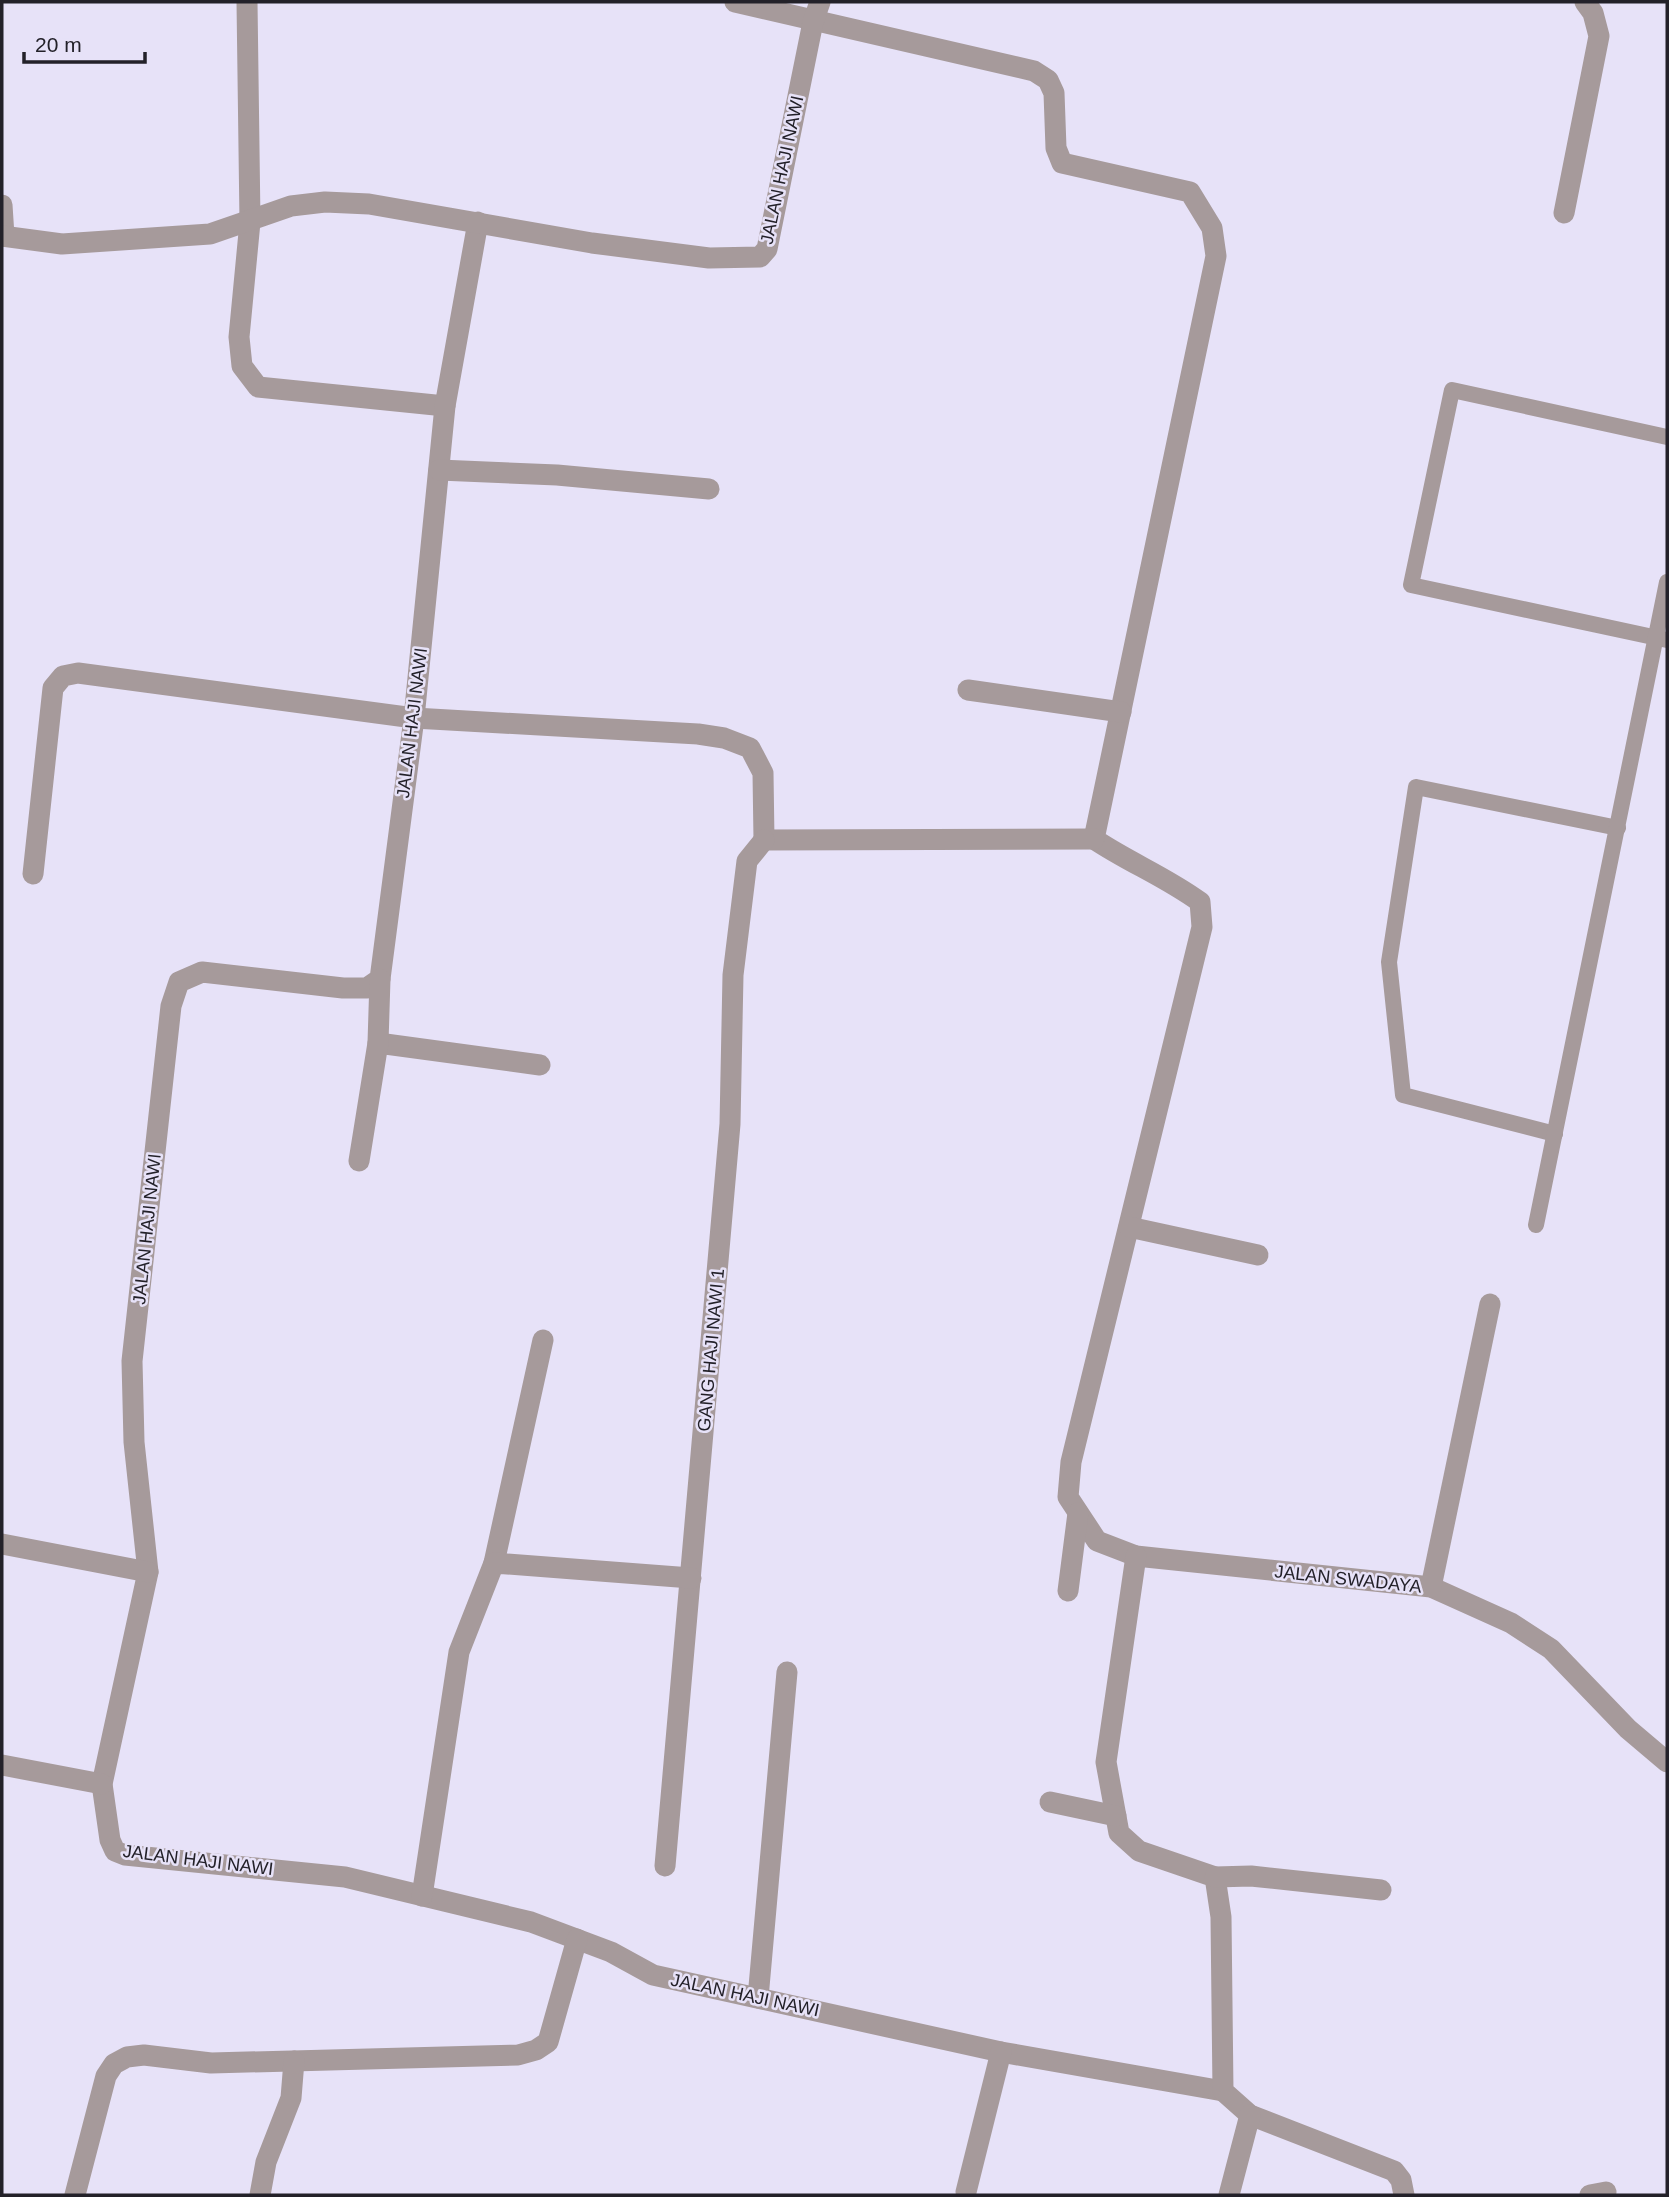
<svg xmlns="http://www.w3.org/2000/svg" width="1669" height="2197" font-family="Helvetica,sans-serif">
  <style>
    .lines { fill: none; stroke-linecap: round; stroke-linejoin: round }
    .lane { stroke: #a69a9b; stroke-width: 16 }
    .street { stroke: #a69a9b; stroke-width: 21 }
    .labels { text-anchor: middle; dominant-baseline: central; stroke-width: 5; stroke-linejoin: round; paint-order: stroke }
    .street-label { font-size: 18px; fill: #232129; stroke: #e7e2f8 }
  </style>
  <rect width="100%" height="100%" fill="#e7e2f8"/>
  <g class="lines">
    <g class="lane">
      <path d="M1667,437L1452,390L1411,585L1667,640"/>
      <path d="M1555,1134L1403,1095L1389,962L1416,787L1618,828"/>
      <path d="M1536,1225L1667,582"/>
    </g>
    <g class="street">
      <path d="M247,2L250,222L239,337L242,366L258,387L445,406"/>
      <path d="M735,2L1034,71L1048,80L1054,93L1056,148L1062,163L1190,192L1212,228L1216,256L1094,839C1128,862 1166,877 1200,902L1202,927L1071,1462L1068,1497L1097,1541L1136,1556L1431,1587L1511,1623L1551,1649L1628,1729L1667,1762"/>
      <path d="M2,205L4,236"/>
      <path d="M1564,213L1599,36L1593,13L1585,2"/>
      <path d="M478,222L445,406L414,718L380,979L367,988H343L202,972L179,982L171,1006L132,1361L134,1442L148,1572L102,1784L110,1840L115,1851L125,1855L345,1877L531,1922L611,1952L653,1975L1001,2052L1223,2091"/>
      <path d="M2,236L62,244L210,234L291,206L325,202L369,204L592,243L709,258L760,257L767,249L813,22L820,2"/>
      <path d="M439,470L557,475L709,489"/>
      <path d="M968,690L1121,712"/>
      <path d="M33,874L53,688L63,676L78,673L414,718L698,734L724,738L750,748L763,773L764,840L1094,839"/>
      <path d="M378,1043L540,1065"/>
      <path d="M359,1161L378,1043L380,979"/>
      <path d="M1129,1227L1258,1255"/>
      <path d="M2,1544L148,1572"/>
      <path d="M1136,1556L1106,1762L1119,1833L1139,1851L1215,1877L1221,1917L1223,2091L1250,2115L1394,2171L1401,2180L1404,2195"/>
      <path d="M494,1563L543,1340"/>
      <path d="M1431,1587L1490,1304"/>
      <path d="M1068,1591L1078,1513"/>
      <path d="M2,1765L102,1784"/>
      <path d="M1050,1802L1116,1816"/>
      <path d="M665,1866L730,1124L733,975L747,861L764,840"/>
      <path d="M1215,1877L1251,1876L1381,1890"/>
      <path d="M422,1896L459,1652L494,1563L691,1578"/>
      <path d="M758,1998L787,1672"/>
      <path d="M966,2192L1001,2052"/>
      <path d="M75,2195L106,2076L114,2064L127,2057L144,2055L211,2063L518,2055L536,2050L548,2042L577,1939"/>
      <path d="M260,2195L266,2162L291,2098L294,2061"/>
      <path d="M1229,2195L1250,2115"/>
      <path d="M1590,2195L1606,2192"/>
    </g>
  </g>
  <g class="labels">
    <g class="street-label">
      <text transform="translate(782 170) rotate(-78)">JALAN HAJI NAWI</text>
      <text transform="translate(412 723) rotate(-83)">JALAN HAJI NAWI</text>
      <text transform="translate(147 1229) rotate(-84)">JALAN HAJI NAWI</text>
      <text transform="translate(711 1350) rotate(-85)">GANG HAJI NAWI 1</text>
      <text transform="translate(1348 1579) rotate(6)">JALAN SWADAYA</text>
      <text transform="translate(198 1860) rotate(7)">JALAN HAJI NAWI</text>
      <text transform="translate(745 1995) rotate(12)">JALAN HAJI NAWI</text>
    </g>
  </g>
  <rect width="1669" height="2197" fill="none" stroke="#232129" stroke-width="7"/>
  <path d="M24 52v10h121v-10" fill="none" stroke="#232129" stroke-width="3.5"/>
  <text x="35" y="52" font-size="21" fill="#232129" stroke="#e7e2f8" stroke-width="5" paint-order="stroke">20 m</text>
</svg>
